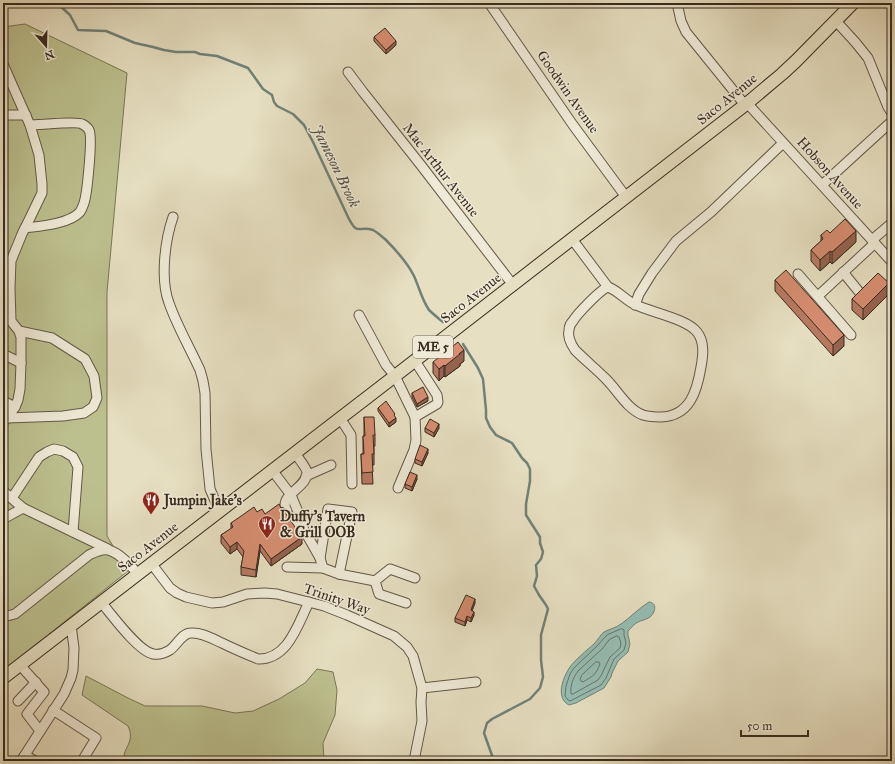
<svg xmlns="http://www.w3.org/2000/svg" width="895" height="764" font-family="'IM FELL Great Primer',serif">
  <style>
    .green { fill: #bcc08e; stroke: #7a7556 }
    .water { fill: #96bdb3; stroke: #708277 }
    .lines { fill: none; stroke-linecap: round; stroke-linejoin: round }
    .shore { stroke: #677468; stroke-width: 1 }
    .stream { stroke: #708277; stroke-width: 2.5 }
    .minor-casing { stroke: #645747; stroke-width: 11 }
    .major-casing { stroke: #382a1e; stroke-width: 14 }
    .minor { stroke: #efead7; stroke-width: 9 }
    .major { stroke: #e6dfc1; stroke-width: 12 }
    .wall { fill: #b87961; stroke: #382a1e }
    .shaded-wall { fill: #96634f; stroke: #382a1e }
    .building { fill: #d68d71; stroke: #382a1e }
    .labels { text-anchor: middle; dominant-baseline: central; stroke-width: 3; stroke-linejoin: round; paint-order: stroke }
    .shield { fill: #efead7; stroke: #6f6456; stroke-width: 1 }
    .shield-label { font-size: 13px; font-weight: bold; fill: #382a1e }
    .street-label { font-size: 14px; fill: #382a1e; stroke: #efead7 }
    .poi-label { font-size: 14px; font-weight: bold; fill: #382a1e; stroke: #efead7; text-anchor: start }
    .water-label { font-size: 15px; font-style: italic; fill: #504f43; stroke: #efead7 }
  </style>
  <rect width="100%" height="100%" fill="#e6dfc1"/>
  <filter id="stains"><feTurbulence type="fractalNoise" baseFrequency=".005" numOctaves="4"/><feColorMatrix values="0 0 0 0 .2 0 0 0 0 .09 0 0 0 0 .02 0 0 0 .5 -.17"/></filter>
  <radialGradient id="worn" r=".72"><stop offset=".6" stop-color="#630" stop-opacity="0"/><stop offset="1" stop-color="#630" stop-opacity=".3"/></radialGradient>
  <g class="green">
    <path d="M25,24L127,73L107,292V536L128,571L3,671V27Z"/>
    <path d="M317,669L333,672L337,690L335,715L323,743L324,761H124C122,747 136,743 128,726L82,695L86,676L128,698L145,706H202L235,713L253,711L279,699L305,683Z"/>
  </g>
  <path class="water" d="M649,602C658,603 655,613 650,617C646,620 642,620 638,622C634,624 631,628 628,631V635L630,644L628,652L618,661L612,673L611,677L604,688L576,703L569,705C555,698 563,677 570,667C575,660 587,650 594,644C598,640 600,635 604,632C609,629 616,628 621,624C631,617 639,608 649,602Z"/>
  <g class="lines">
    <g class="shore">
      <path d="M621,629H623L624,630V635L626,643L624,650L614,659L606,678L601,685L574,699L570,701L568,700L565,696L566,686L570,674L574,668L598,645L607,635Z"/>
      <path d="M617,636L619,637L621,643L620,648L610,657L604,669L602,674L598,680L573,694H571C570,686 573,678 578,671L602,649L609,640Z"/>
      <path d="M596,662H599L600,664C595,676 594,675 583,682L581,681L580,679L582,675Z"/>
    </g>
    <g class="stream">
      <path d="M57,3L70,15L78,30L106,31L135,43L153,47L164,50L176,52H195L200,54L217,56L248,68L263,89L272,95L274,102L277,106L293,114L304,125L313,142L348,217C358,237 358,225 373,230C377,232 381,236 385,239C396,250 407,262 414,276C419,287 422,300 429,310C433,314 438,318 443,322"/>
      <path d="M463,344L478,368L483,379L486,410V418L490,427L496,435L512,443L522,458L527,463L530,469V481L526,504V515L540,537V543L543,552L541,559L536,565L537,576L534,586L539,595L546,605L548,609L541,635V660L543,677L540,688L530,699L492,719L487,723L484,733L494,761"/>
    </g>
    <g class="minor-casing">
      <g id="minor">
        <path d="M489,3L573,125L626,197"/>
        <path d="M677,3L681,21L686,32L745,105"/>
        <path d="M836,21L856,43L868,58L888,107L892,113"/>
        <path d="M3,64L30,125L39,155L42,184V193L30,218L22,234L11,261L10,288L11,321L19,331L21,337V363L20,389L18,400L15,407L7,418L3,422"/>
        <path d="M348,72L363,92L420,164L513,285"/>
        <path d="M747,103L892,262"/>
        <path d="M3,115H26"/>
        <path d="M822,185L892,121"/>
        <path d="M173,217C165,240 160,279 169,303C177,326 190,348 200,370L203,381L205,393L206,449L210,489L216,503L222,510"/>
        <path d="M25,228C41,226 69,224 80,212C82,209 83,206 84,203C87,194 93,137 89,130C88,128 84,125 82,124C77,121 39,125 30,125"/>
        <path d="M572,239L608,287"/>
        <path d="M872,240L892,223"/>
        <path d="M843,272L860,293"/>
        <path d="M798,274L851,335"/>
        <path d="M608,287C619,291 626,301 636,305C651,312 687,319 697,332C705,342 703,356 701,367C697,391 690,416 661,417C655,417 650,417 643,415C627,409 618,391 606,379C596,369 585,360 575,350C571,344 567,337 569,330C569,327 571,323 573,321C577,314 601,289 608,287Z"/>
        <path d="M818,296L875,243"/>
        <path d="M635,305L639,294L652,273L676,241L711,212L783,143"/>
        <path d="M359,315L386,365L395,376L415,417"/>
        <path d="M3,354L21,363"/>
        <path d="M3,401L15,407"/>
        <path d="M7,418L63,416L84,413L93,407L97,398L94,376L85,359L52,338L19,331"/>
        <path d="M340,418L351,435L352,484"/>
        <path d="M272,470L291,495L301,519L303,528L320,558L323,568L339,574L375,581"/>
        <path d="M306,476L331,465"/>
        <path d="M398,488L414,450L416,440L415,417L437,404L438,402L437,395L415,361"/>
        <path d="M3,491L23,508"/>
        <path d="M12,498L39,457L47,452L54,449L63,451L73,457L78,467L73,532"/>
        <path d="M287,511C277,495 308,488 307,472C306,467 298,458 295,453"/>
        <path d="M291,518L296,523L303,528"/>
        <path d="M3,519L23,508L108,549"/>
        <path d="M320,558L328,509L352,512L339,574"/>
        <path d="M151,563L170,588L177,593L186,597L212,603L223,602L247,594L265,593L277,594L324,606L347,615L394,636L407,647L413,656L422,688L421,702L422,721L414,761"/>
        <path d="M287,567L323,568"/>
        <path d="M101,602C112,615 138,651 153,654C158,655 165,653 170,650C177,645 182,633 191,633C201,632 213,639 222,643C234,649 246,654 258,659C288,660 298,624 309,602"/>
        <path d="M406,603L379,594L375,581L390,569L415,578"/>
        <path d="M3,617L15,614L89,555C95,552 101,549 108,550C119,552 131,566 138,574"/>
        <path d="M20,665L44,692L27,714L40,731"/>
        <path d="M422,688L476,682"/>
        <path d="M18,701L36,682"/>
        <path d="M53,710L96,738L82,761"/>
        <path d="M25,755L35,761"/>
        <path d="M21,761L64,694L71,678L73,670L74,648L71,625"/>
      </g>
    </g>
    <g class="major-casing">
      <path id="major" d="M3,678L395,376L745,105L782,74L796,61L853,3"/>
    </g>
    <use href="#minor" class="minor"/>
    <use href="#major" class="major"/>
  </g>
  <g class="wall">
    <path d="M374,37L396,45L386,54L374,41Z"/>
    <path d="M830,233L856,242L832,264L830,262L820,271L811,261V250L821,241V235Z"/>
    <path d="M775,280L844,346L833,356L775,291Z"/>
    <path d="M889,294L863,320L852,310V299Z"/>
    <path d="M464,361L460,364V366L445,377L444,376L439,381L433,373V362Z"/>
    <path d="M412,393L428,401L417,407L412,397Z"/>
    <path d="M378,408L396,422L389,427L378,411Z"/>
    <path d="M364,417L375,435V446H374V465H372L373,484H362L361,454H363V436H364Z"/>
    <path d="M425,428H439L434,437L425,432Z"/>
    <path d="M428,453L422,466L415,463V459Z"/>
    <path d="M417,479L412,491L405,488V484Z"/>
    <path d="M257,512L265,514H286L302,544L271,566L260,551L256,577L241,575V567L243,557L237,549L230,554L221,543V535L231,529V523Z"/>
    <path d="M475,603L472,610L474,615L471,622L467,620L465,626L455,622V618Z"/>
  </g>
  <g class="shaded-wall">
    <path d="M396,41V45L386,54V50Z"/>
    <path d="M856,231V242L832,264V252Z"/>
    <path d="M830,251V262L820,271V260Z"/>
    <path d="M889,283V294L863,320V309Z"/>
    <path d="M844,335V346L833,356V345Z"/>
    <path d="M464,350V361L460,364V366L445,377V366Z"/>
    <path d="M444,365V376L439,381V369Z"/>
    <path d="M428,397V401L417,407V404Z"/>
    <path d="M396,418V422L389,427V423Z"/>
    <path d="M439,424V428L434,437V433Z"/>
    <path d="M428,449V453L422,466V462Z"/>
    <path d="M417,475V479L412,491V487Z"/>
    <path d="M302,537V544L271,566V559Z"/>
    <path d="M237,542V549L230,554V547Z"/>
    <path d="M260,544V551L256,577V570Z"/>
    <path d="M475,599V603L471,614V610Z"/>
    <path d="M474,612V615L471,622V618Z"/>
    <path d="M467,616V620L465,626V622Z"/>
  </g>
  <g class="building">
    <path d="M385,28L396,41L386,50L374,37Z"/>
    <path d="M845,219L856,231L832,252L830,251L820,260L811,250L823,239L821,235L827,230L830,233Z"/>
    <path d="M786,270L844,335L833,345L775,280Z"/>
    <path d="M878,273L889,283L863,309L852,299Z"/>
    <path d="M458,342L464,350L459,354H460L445,366L444,365L439,369L433,362Z"/>
    <path d="M423,387L428,397L417,404L412,393Z"/>
    <path d="M386,401L395,414L394,415L396,418L389,423L378,408Z"/>
    <path d="M364,417H374L375,435H373L374,454H372L373,472L362,473L361,454H364L363,436H365Z"/>
    <path d="M430,419L439,424L434,433L425,428Z"/>
    <path d="M420,445L428,449L422,462L415,459Z"/>
    <path d="M410,472L417,475L412,487L405,484Z"/>
    <path d="M279,504L281,508L282,507L285,509L286,514L302,537L271,559L260,544L256,570L241,567L244,551L237,542L230,547L221,535L233,527L231,523L254,507L257,512L262,509L265,514Z"/>
    <path d="M466,595L475,599L471,610L474,612L471,618L467,616L465,622L455,618Z"/>
  </g>
  <defs>
    <g id="restaurant-pin" transform="scale(0.9)"><path d="M0 17L-7.5 6A9.5 9.5 0 1 1 7.5 6Z" fill="#8f2418" stroke="#efead7"/><path d="M-5-6h1v4h1v-4h1v4h1v-4h1v5L-1.5 .5V6h-2V.5L-5-1ZM5-6V6H3V1.5H1.5Q1.5-4 5-6Z" fill="#fff"/></g>
  </defs>
  <g fill-rule="evenodd">
    <use href="#restaurant-pin" x="151" y="500"/>
    <use href="#restaurant-pin" x="267" y="524"/>
  </g>
  <g class="labels">
    <rect class="shield" x="413" y="336" width="40" height="22" rx="3"/>
    <g class="shield-label">
      <text x="433" y="347">ME 5</text>
    </g>
    <g class="street-label">
      <text transform="translate(568 92) rotate(55)">Goodwin Avenue</text>
      <text transform="translate(727 99) rotate(-39)">Saco Avenue</text>
      <text transform="translate(441 170) rotate(52)">Mac Arthur Avenue</text>
      <text transform="translate(830 173) rotate(48)">Hobson Avenue</text>
      <text transform="translate(471 298) rotate(-38)">Saco Avenue</text>
      <text transform="translate(148 547) rotate(-38)">Saco Avenue</text>
      <text transform="translate(337 599) rotate(19)">Trinity Way</text>
    </g>
    <g class="poi-label">
      <text x="164" y="500">Jumpin Jake's</text>
      <text x="280" y="516">Duffy's Tavern<tspan x="280" dy="16">&amp; Grill OOB</tspan></text>
    </g>
    <g class="water-label">
      <text transform="translate(336 166) rotate(64)">Jameson Brook</text>
    </g>
  </g>
  <rect width="895" height="764" fill="none" stroke="#e6dfc1" stroke-width="16"/>
  <rect x="4" y="4" width="887" height="756" fill="none" stroke="#382a1e" stroke-width="2"/>
  <rect x="8" y="8" width="879" height="748" fill="none" stroke="#382a1e"/>
  <g transform="translate(46 46) rotate(160)" stroke="#efead7" stroke-width="3" paint-order="stroke">
  <path d="M0-3L7 15L0 10L-7 15Z" fill="#382a1e"/>
  <text y="-6" font-size="11" font-weight="bold" text-anchor="middle" fill="#382a1e">N</text>
  </g>
  <path d="M741 730v6h67v-6" fill="none" stroke="#382a1e" stroke-width="2"/>
  <text x="747" y="730" font-size="12" fill="#382a1e" stroke="#efead7" stroke-width="3" paint-order="stroke">50 m</text>
  <rect width="100%" height="100%" filter="url(#stains)"/>
  <rect width="100%" height="100%" fill="url(#worn)"/>
</svg>
